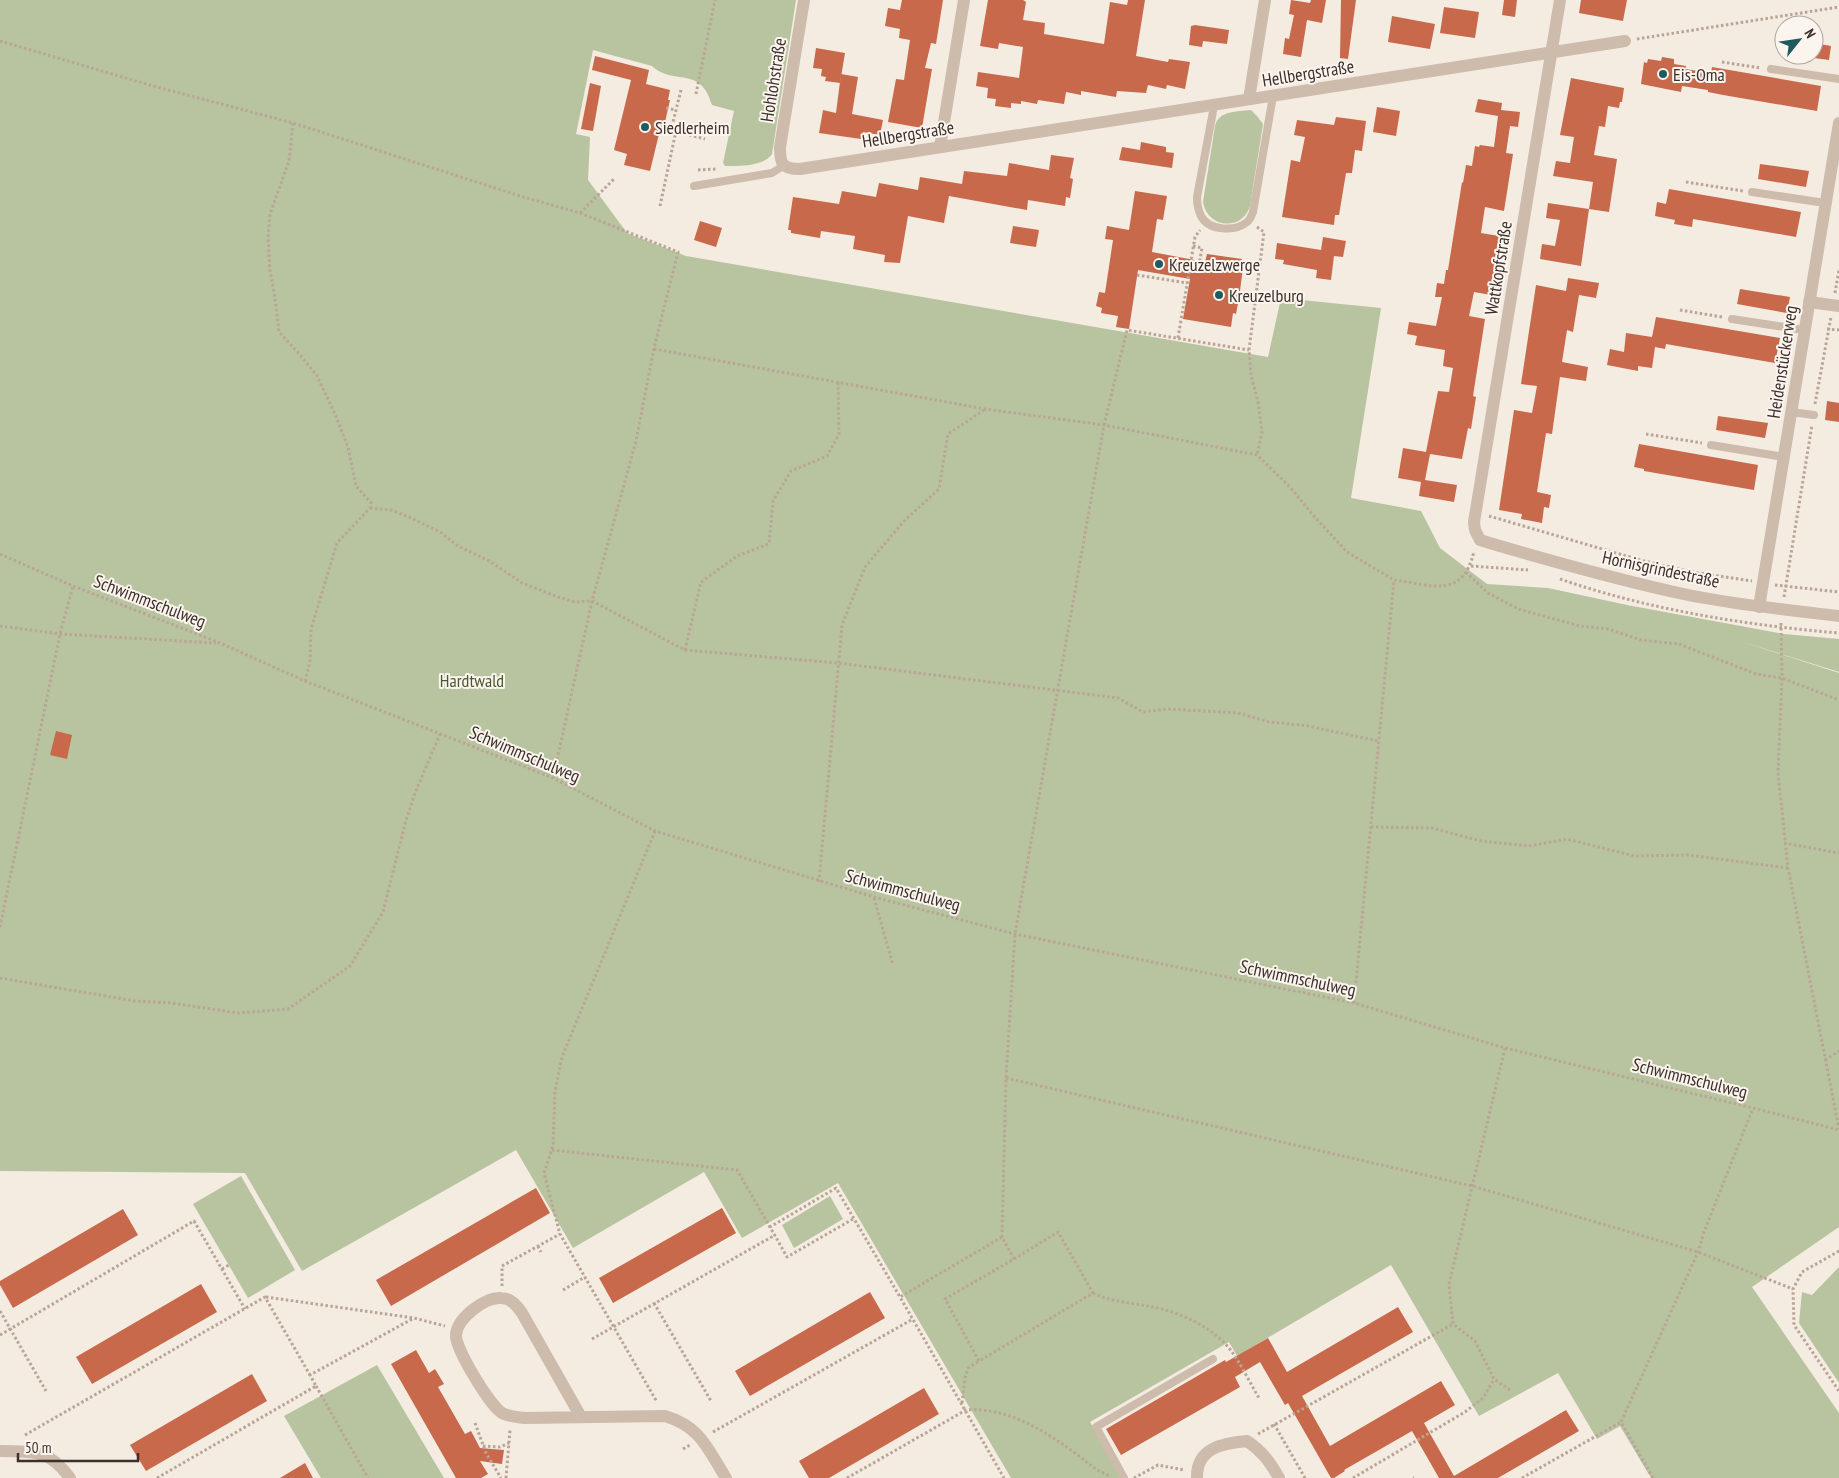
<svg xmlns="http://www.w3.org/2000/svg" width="1839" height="1478" font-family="'PT Sans Narrow',sans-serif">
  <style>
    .green { fill: #b8c4a0 }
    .building { fill: #c8694b }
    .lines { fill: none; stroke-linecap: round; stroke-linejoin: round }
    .path { stroke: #b9a596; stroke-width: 3; stroke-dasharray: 2.5 2.5; stroke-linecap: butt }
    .lane { stroke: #cdbbac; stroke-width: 8 }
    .street { stroke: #cdbbac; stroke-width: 12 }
    .poi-dot { fill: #1f5a5e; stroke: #fbf5ee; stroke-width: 2 }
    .labels { text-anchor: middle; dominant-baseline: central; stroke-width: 4; stroke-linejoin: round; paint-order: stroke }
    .street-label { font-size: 18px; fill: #3b302b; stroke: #fbf5ee }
    .poi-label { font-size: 18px; fill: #3b302b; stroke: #fbf5ee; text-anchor: start }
    .park-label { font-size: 18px; fill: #4a5a2e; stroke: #fbf5ee }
  </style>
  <rect width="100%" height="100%" fill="#f4ebe1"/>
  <g class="green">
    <path d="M0,0H796L772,154C763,167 739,166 725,166L723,163L734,111L712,105C701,65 673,86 652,66L593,50L576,134L590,137L588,180L627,233L686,256L1268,357L1281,298L1381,308L1351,498L1421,511L1440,548L1487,584L1548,588L1627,605L1784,634L1839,639V672L1740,641L1839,673V1227L1752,1287L1839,1413V1478H1651L1620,1426L1597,1439L1558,1373L1479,1416L1391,1265L1237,1356L1229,1342L1090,1422L1121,1478H1011L838,1183L742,1238L704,1172L573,1248L516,1150L302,1271L245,1173L0,1171Z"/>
    <path d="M1251,110L1257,116L1263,124L1250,206C1242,232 1207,228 1203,202L1215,126C1219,110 1237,112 1251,110Z"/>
    <path d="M241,1176L295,1270L248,1298L193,1204Z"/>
    <path d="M830,1196L843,1219L794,1248L782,1225Z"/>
    <path d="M1839,1267V1383L1799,1323L1802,1292L1812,1295Z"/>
    <path d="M377,1365L444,1478H321L284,1416Z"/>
  </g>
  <g class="building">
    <path d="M902,0H943L936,44L931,43L925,68L932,69L922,128L888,122L896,79L904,80L910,40L899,38L900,29L885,26L888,8L900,10Z"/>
    <path d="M988,0H1023L1026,2L1023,20L1045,23L1044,34L1104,44L1110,2L1127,5L1128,0H1145L1136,56L1168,62L1169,59L1190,62L1185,89L1167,85L1166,89L1148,85L1146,93L1117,91L1116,97L1081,91V95L1066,92L1064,104L1038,100L1037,104L1021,101V104L1011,103V108L995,106L996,99L987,98L988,88L976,86L978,72L1019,78L1023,47L999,43L998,49L980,46Z"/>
    <path d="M1291,0L1310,3L1311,0H1326L1322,23L1307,20L1301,57L1283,54L1285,38L1289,39L1294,15L1289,14Z"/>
    <path d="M1341,0H1356L1348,59L1340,58Z"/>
    <path d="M1504,0H1517L1515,17L1502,15Z"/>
    <path d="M1581,0H1627L1623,21L1579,13Z"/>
    <path d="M1444,7L1479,12L1475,38L1440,33Z"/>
    <path d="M1392,16L1435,24L1430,49L1388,42Z"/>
    <path d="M1195,25L1229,30L1227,44L1203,41L1202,47L1189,45L1191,26Z"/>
    <path d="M1814,43L1831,46L1829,60L1814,58Z"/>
    <path d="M816,48L845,53L840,83L825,81L826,77L821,76L822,69L813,68Z"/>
    <path d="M595,56L649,70L646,84L670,90L668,100H670L663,131L660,130L650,171L624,165L627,154L614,150L631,80L592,70Z"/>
    <path d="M1662,57L1674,59V64L1686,66L1685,69L1711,73L1712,67L1821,86L1817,111L1723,95L1708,92V90L1682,86L1681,92L1641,84L1644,62L1647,63L1648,59L1661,61Z"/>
    <path d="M841,74L858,77L852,114L883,120L880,135L863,132L861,139L819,133L823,110L836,113Z"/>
    <path d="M1571,78L1624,88L1622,102H1620L1619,108L1608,106L1605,127L1599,126L1594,155L1617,159L1609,212L1589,209L1593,182L1553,176L1556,161L1570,163L1574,137L1560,135Z"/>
    <path d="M590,83L601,86L593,131L581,129Z"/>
    <path d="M1478,99L1502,103L1501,110L1520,112L1518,127L1510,126L1506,153L1513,154L1504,211L1485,207L1481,233L1499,236L1491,295L1474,292L1469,316L1485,319L1473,396L1476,397L1471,429L1468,428L1462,459L1430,454L1425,480L1457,485L1454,502L1419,496L1421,482L1398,478L1403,448L1426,452L1438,391L1449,392L1453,368L1443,366L1445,350L1415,345L1417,336L1407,334L1409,322L1436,326L1442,297H1435L1437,283L1444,284L1446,270H1448L1462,182L1463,183L1466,165L1472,166L1475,146L1479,147L1480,145L1494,147L1498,116L1475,112Z"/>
    <path d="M1377,107L1400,111L1396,136L1373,132Z"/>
    <path d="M1336,117L1366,121L1362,151L1355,150L1352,173H1346L1339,215H1335L1334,225L1282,217L1291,160L1300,162L1305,137L1294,135L1297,120L1334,125Z"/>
    <path d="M1141,142L1166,147V152L1174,153L1172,168L1119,160L1122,147L1140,150Z"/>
    <path d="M1051,155L1074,158L1070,178L1073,179L1070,198L1066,197L1065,206L1028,200L1027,210L949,196L944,223L908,216L900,263L884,262L885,255L853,249L855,236L821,231L820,238L791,233V230H788L793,197L839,204L842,191L876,197L879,183L918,190L920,177L962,184L964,171L1007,176L1009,163L1049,170Z"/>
    <path d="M1760,164L1809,171L1806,187L1758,179Z"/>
    <path d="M1669,189L1801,212L1796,237L1693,219L1692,227L1674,224L1675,220L1655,216L1657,202L1666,204Z"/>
    <path d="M1135,191L1167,196L1163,220L1157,219L1152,252L1205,262L1207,254L1242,259L1240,267L1243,268L1239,298L1236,314L1233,313L1231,327L1183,319L1190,279L1138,270L1129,329L1116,327L1118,316L1101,313L1102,308L1096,306L1099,292L1105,293L1113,240L1105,239L1107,226L1129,230Z"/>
    <path d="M1548,203L1589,209L1581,266L1540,259L1542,244L1555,246L1560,220L1546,218Z"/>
    <path d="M700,221L722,228L716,247L694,240Z"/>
    <path d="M1013,226L1039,230L1036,247L1010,243Z"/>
    <path d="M1323,237L1346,241L1343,257L1334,256L1331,280L1316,278L1317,270L1283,264L1284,260L1275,259L1277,243L1321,250Z"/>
    <path d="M1568,278L1599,283L1596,298L1579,295L1573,332L1567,330L1562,362L1588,367L1586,381L1560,377L1552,434L1546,433L1537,492L1551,495L1549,508L1544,507L1542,523L1521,519L1522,514L1499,510L1514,410L1532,413L1537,386L1521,384L1536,285L1566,291Z"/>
    <path d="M1740,289L1790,297L1787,313L1737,304Z"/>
    <path d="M1656,317L1780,338L1775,363L1666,344L1665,349L1655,347L1652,368L1638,366V371L1607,365L1610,349L1624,352L1626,333L1652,337Z"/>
    <path d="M1827,401L1839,403V422L1825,420Z"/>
    <path d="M1718,416L1768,423L1765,438L1716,430Z"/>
    <path d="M1639,444L1758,465L1754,490L1644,471V469L1634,467Z"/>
    <path d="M56,731L72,735L67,759L50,755Z"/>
    <path d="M536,1188L550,1213L391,1306L376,1280Z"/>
    <path d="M722,1208L736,1233L613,1303L599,1278Z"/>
    <path d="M123,1209L138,1235L13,1308L0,1285V1281Z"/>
    <path d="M201,1284L217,1312L92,1384L76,1357Z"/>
    <path d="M870,1292L885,1318L750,1396L735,1371Z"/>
    <path d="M1398,1307L1413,1332L1302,1396L1330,1446L1441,1381L1455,1405L1424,1423L1454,1476L1566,1410L1579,1431L1498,1478H1439L1412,1431L1344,1470L1345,1471L1334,1478H1331L1288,1403L1285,1405L1260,1362L1235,1377L1240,1387L1121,1455L1106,1429L1225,1360L1226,1362L1268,1338L1287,1372Z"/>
    <path d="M416,1350L429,1373L435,1369L444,1384L438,1387L465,1434L471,1431L480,1448L504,1450L502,1464L480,1461L488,1474L481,1478H456L391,1364Z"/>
    <path d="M252,1374L267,1401L146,1471L130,1445Z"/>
    <path d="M924,1388L939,1414L829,1478H809L799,1461Z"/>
    <path d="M305,1463L313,1478H280Z"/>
  </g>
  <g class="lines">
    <g class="path">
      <path d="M1637,39L1839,7"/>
      <path d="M0,41L153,86L293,123L520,196L580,213L678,252L654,348L636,441L592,601L553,778"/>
      <path d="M1722,62L1761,68"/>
      <path d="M681,90L671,130L705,139"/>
      <path d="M696,94L715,0"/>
      <path d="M666,108L676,110"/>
      <path d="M293,123L289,161L270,214L268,238L270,271L275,298L279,332L301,356L317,376L335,414L348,447L356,486L371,503L370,508L337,543L311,629L310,662L305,681"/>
      <path d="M698,170L716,169"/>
      <path d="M1686,182L1743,191"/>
      <path d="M660,206L676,131"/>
      <path d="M580,213L615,178"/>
      <path d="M1257,227L1264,232L1249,350L1251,375L1258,402L1262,433L1257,455"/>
      <path d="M1193,246L1202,248L1198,270"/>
      <path d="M1168,263L1190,266"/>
      <path d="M1137,275L1187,283"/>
      <path d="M1835,293L1839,270"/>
      <path d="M1680,310L1722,317"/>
      <path d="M1827,329L1839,330"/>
      <path d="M1178,338L1195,237L1200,230"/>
      <path d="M654,349L985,409L1104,425L1257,455L1290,487L1312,514L1347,552L1394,580"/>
      <path d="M1815,404L1831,317"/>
      <path d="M1646,434L1702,443"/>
      <path d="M370,508L391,510L409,517L440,532L458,546L491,562L522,583L558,597L575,602L592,601L685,650L838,663L1118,698L1143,712L1168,709L1238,713L1269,722L1308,726L1378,741"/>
      <path d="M1489,516L1640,560L1692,572L1752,581"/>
      <path d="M0,554L73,586L220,643L305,681L553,778L655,831L874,897L1015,934L1354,1003L1505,1048L1753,1108L1839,1130"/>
      <path d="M1471,566L1528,570"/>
      <path d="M1466,572L1488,593L1518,609L1580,626L1608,629L1641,640L1679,644L1756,674L1782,678L1839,700"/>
      <path d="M1560,579C1650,610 1745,625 1839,633"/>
      <path d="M1775,585L1839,592"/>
      <path d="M1784,597L1812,425"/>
      <path d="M1781,623L1782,678L1778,772L1788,868L1839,1129"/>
      <path d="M0,626L60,634L216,643"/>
      <path d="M685,650L701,582L737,556L769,544L773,501L791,471L827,456L839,434L838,382"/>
      <path d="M1371,827L1432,828L1481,841L1529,846L1567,839L1634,856L1688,855L1788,868"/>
      <path d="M655,831L562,1057L555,1091L553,1146L544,1173L560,1234L657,1402"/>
      <path d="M1784,843L1839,853"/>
      <path d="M819,882L842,625L865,567L904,521L939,489L948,434L984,410"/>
      <path d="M874,898L893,965"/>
      <path d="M0,927L60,634L73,586"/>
      <path d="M0,978L135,1001L171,1003L239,1013L288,1009L350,966L383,912L405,824L415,793L440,734"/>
      <path d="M1354,1003L1394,580C1432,585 1463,600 1474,551"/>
      <path d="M1505,1048L1449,1284L1453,1324L1475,1341L1494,1379L1510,1390"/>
      <path d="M1825,1060L1839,1051"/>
      <path d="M1006,1078L1472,1186L1698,1252L1793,1289"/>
      <path d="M552,1150L737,1170L770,1227"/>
      <path d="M853,1219L787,1257L770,1227L836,1188L900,1297"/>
      <path d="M1002,1237L900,1297L1004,1478"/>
      <path d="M538,1246L541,1252"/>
      <path d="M1839,1251L1802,1272L1793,1289L1794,1325L1839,1391"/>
      <path d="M1014,1259L1058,1232L1093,1293L979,1361L945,1299L1014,1259L1002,1237L1006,1078L1015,934L1104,425L1127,330L1249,350"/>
      <path d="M222,1269L229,1265"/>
      <path d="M502,1286V1266L560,1234"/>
      <path d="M563,1290L585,1277"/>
      <path d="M1093,1293C1111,1302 1133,1303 1153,1307C1180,1312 1215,1328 1232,1352C1242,1366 1250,1383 1259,1398"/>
      <path d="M266,1297L414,1318L445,1326"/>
      <path d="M654,1303L711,1401"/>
      <path d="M0,1311L46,1391"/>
      <path d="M0,1335L194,1221L245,1309"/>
      <path d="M592,1339L775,1235"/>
      <path d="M316,1386L368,1478"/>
      <path d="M962,1403L965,1378L968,1368L979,1361"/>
      <path d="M475,1423L486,1453L501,1478"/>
      <path d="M1274,1424L1305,1478"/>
      <path d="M713,1432L913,1319"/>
      <path d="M1258,1434L1453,1324"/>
      <path d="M25,1435L265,1297L310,1375"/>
      <path d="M483,1446L500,1447L509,1443"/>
      <path d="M683,1449L690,1445"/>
      <path d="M157,1478L316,1386L310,1375L414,1318"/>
      <path d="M506,1478L510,1430"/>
      <path d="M847,1478L966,1410C1007,1407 1042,1429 1075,1453C1087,1462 1096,1471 1110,1476"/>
      <path d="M1134,1478L1158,1465L1184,1470"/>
      <path d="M1353,1478L1465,1412L1483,1398L1494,1379"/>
      <path d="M1413,1478H1414"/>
      <path d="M1522,1478L1621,1422"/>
      <path d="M1653,1478L1621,1422L1698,1252L1704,1232L1753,1108"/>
    </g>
    <g class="lane">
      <path d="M1771,69L1839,79"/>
      <path d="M1214,106L1197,197C1197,204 1198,210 1201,216C1209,231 1235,232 1247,222C1250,220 1251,216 1253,212L1273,96"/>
      <path d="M694,186L772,173L783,166"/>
      <path d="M1752,192L1825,203"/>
      <path d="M1732,319L1804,330"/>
      <path d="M1791,412L1814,415"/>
      <path d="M1711,445L1784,457"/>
      <path d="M1124,1478L1096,1427L1213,1359"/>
    </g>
    <g class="street">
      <path d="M804,0L780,147C780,164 782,169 800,169L1625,41"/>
      <path d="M1560,0L1474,522L1475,530L1480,540L1493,544C1558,563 1623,581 1688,595C1738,605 1789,610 1839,616"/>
      <path d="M1249,99L1265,0"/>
      <path d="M940,147L964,0"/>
      <path d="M1809,302L1839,306"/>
      <path d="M1759,607L1839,123"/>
      <path d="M581,1417L522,1313C517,1306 511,1298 501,1298C485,1297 457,1318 456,1335C455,1348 490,1406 502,1413C509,1417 517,1417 525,1418L665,1416C701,1427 707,1448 726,1478"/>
      <path d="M0,1451C34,1452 48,1448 70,1478"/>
      <path d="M1197,1478C1196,1448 1223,1443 1247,1441C1262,1451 1270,1462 1279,1478"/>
    </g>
  </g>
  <g class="poi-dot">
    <circle cx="1663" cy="74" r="5"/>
    <circle cx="645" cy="127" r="5"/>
    <circle cx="1159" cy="264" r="5"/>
    <circle cx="1219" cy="295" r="5"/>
  </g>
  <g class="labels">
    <g class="street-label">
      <text transform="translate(1308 73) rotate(-9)">Hellbergstraße</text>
      <text transform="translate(773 80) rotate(-81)">Hohlohstraße</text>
      <text transform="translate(908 134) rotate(-9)">Hellbergstraße</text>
      <text transform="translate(1498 268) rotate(-81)">Wattkopfstraße</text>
      <text transform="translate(1782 362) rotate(-81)">Heidenstückerweg</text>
      <text transform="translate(1661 569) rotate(12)">Hornisgrindestraße</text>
      <text transform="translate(150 601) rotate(21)">Schwimmschulweg</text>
      <text transform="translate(525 754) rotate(23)">Schwimmschulweg</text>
      <text transform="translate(903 890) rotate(15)">Schwimmschulweg</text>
      <text transform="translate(1298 978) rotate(12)">Schwimmschulweg</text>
      <text transform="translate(1690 1078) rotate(14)">Schwimmschulweg</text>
    </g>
    <g class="poi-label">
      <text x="1673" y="74">Eis-Oma</text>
      <text x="655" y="127">Siedlerheim</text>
      <text x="1169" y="264">Kreuzelzwerge</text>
      <text x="1229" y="295">Kreuzelburg</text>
    </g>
    <g class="park-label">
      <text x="472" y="680">Hardtwald</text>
    </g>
  </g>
  <g transform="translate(1799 40) rotate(60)"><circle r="24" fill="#fbf5ee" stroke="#aea6a0"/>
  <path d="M0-4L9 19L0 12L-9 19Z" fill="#1f5a5e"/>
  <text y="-8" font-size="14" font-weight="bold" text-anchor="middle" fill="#3b302b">N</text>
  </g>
  <path d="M18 1453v8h120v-8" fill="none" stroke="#3b302b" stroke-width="2.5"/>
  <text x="25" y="1453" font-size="15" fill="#3b302b" stroke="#fbf5ee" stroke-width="4" paint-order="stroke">50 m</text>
</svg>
